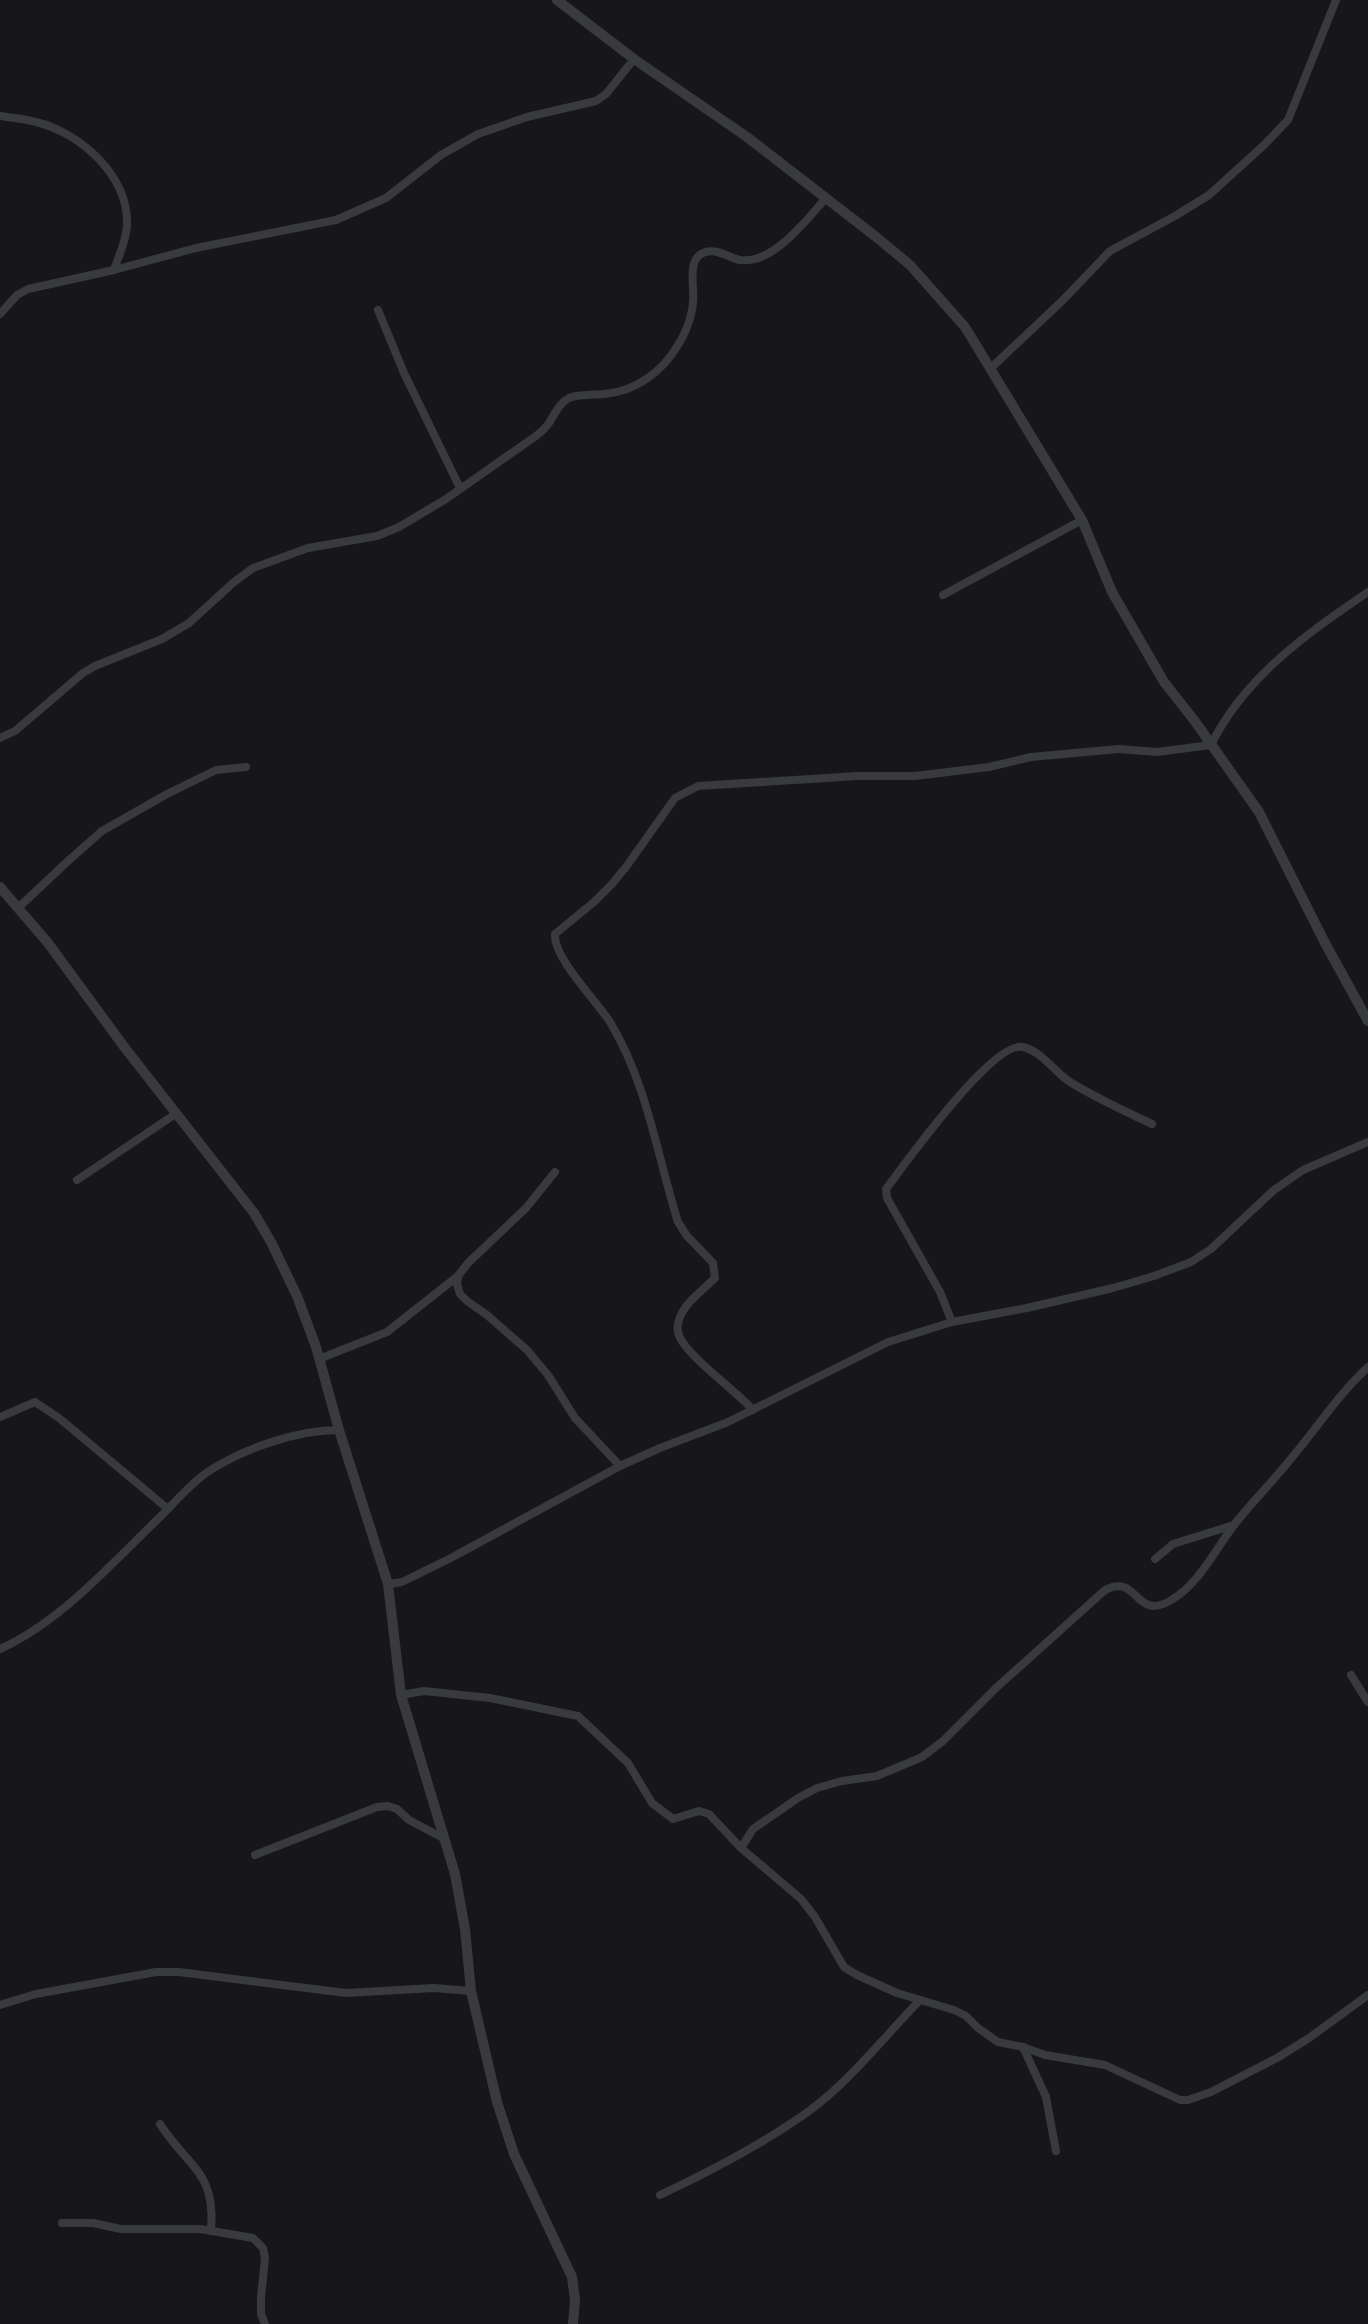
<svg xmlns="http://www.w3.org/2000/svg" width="1368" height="2324" font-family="Overpass,sans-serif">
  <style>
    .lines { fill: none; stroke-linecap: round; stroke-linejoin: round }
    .minor { stroke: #383a3e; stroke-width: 8 }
    .tertiary { stroke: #383a3e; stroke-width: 10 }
  </style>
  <rect width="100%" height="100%" fill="#171719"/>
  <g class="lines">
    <g class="minor">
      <path d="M0,116C12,118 25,119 36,122C81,133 129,176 127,226C126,241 119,255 114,270"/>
      <path d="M378,310L404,373L460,488"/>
      <path d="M0,314L17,295L28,289L114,270L196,248L336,220L386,198L441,155L478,134L527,117L596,101L606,94L634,59"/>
      <path d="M991,368L1063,300L1110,251L1175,216L1209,195L1264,145L1288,120L1336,0"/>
      <path d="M943,595L1082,520"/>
      <path d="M0,738L15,731L83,673L95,666L162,639L189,623L234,582L253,568L308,548L377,536L399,527L446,499L536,436C541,432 546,428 549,423C555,414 559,403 569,398C579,394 594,395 605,394C636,391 662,372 678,345C686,333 692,316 693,302C695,288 687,263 701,254C714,246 727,257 740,260C773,265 807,219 826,198"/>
      <path d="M18,908L68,861L102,831L167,794L216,770L246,767"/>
      <path d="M555,1172L526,1208L468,1263L458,1276L457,1284L460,1294L467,1301L487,1315L527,1350L548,1375L575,1418L620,1466"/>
      <path d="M77,1180L177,1113"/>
      <path d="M952,1322L940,1292L887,1198L886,1189C905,1164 993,1040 1023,1047C1043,1052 1054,1072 1070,1082C1096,1098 1124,1111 1152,1124"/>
      <path d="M319,1359L387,1332L458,1276"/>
      <path d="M753,1410C733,1388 693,1361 680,1338C677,1332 677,1326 679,1320C684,1303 703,1290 715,1278L713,1263L687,1236L678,1222C657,1155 647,1083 610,1022C597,1001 553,958 555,934L594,902L612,884L626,867L675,798L698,786L858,776H915L989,767L1031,757L1119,749L1157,752L1211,745C1244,677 1308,633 1368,592"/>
      <path d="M0,1417L35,1402L59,1418L168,1509"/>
      <path d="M1155,1559L1173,1544L1234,1525"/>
      <path d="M388,1584L402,1582L449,1559L620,1466L660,1448L728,1422L888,1342L952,1322L1027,1308L1113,1288L1154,1276L1191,1262L1211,1249L1274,1190L1303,1170L1368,1142"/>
      <path d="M0,1649C62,1621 114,1561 162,1515C177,1500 191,1483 209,1471C245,1448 297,1430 339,1430"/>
      <path d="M1351,1675L1368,1702"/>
      <path d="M401,1695L424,1691L490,1698L578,1716L628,1763L652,1803L673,1819L699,1811L709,1814L741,1848L801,1899L815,1917L844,1967L857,1975L897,1993L954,2010L966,2016L978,2028L998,2042L1023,2047L1045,2055L1105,2065L1180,2100H1188L1211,2092L1277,2058L1309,2038L1368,1995"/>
      <path d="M741,1848L753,1829L798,1798L817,1788L842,1781L877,1776L922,1757L943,1741L996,1688L1105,1590C1139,1572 1134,1624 1173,1599C1200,1582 1215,1550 1234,1525C1253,1501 1275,1479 1294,1455C1318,1426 1340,1393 1368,1367"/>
      <path d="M255,1855L377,1807L388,1806L397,1809L409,1820L443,1838"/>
      <path d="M0,2005L36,1994L156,1972H179L346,1993L434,1988L471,1991"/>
      <path d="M1023,2047L1046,2097L1056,2151"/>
      <path d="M160,2124C188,2168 216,2171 211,2230"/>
      <path d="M660,2195C711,2171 763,2144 809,2111C850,2081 884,2037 920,2000"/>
      <path d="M62,2223H93L121,2229H200L253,2238L263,2248L265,2258L261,2297V2314L265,2324"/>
    </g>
    <g class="tertiary">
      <path d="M557,0L634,59L747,137L875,236L910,265L965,327L1082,520L1112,592L1164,682L1194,720L1259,812L1325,943L1368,1021"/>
      <path d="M0,887L48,943L125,1048L254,1213L271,1242L297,1296L316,1347L339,1430L388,1584L401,1695L455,1874L465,1929L471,1991L497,2102L514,2154L572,2277L575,2300L573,2324"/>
    </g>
  </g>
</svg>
